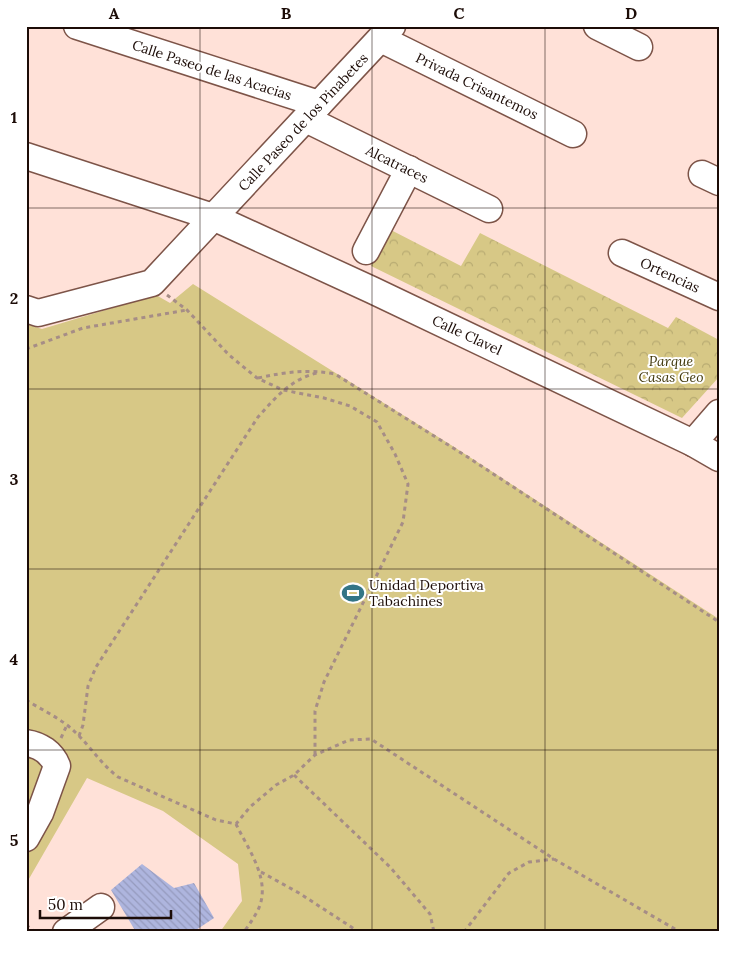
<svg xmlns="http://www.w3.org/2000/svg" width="745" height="958" font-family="Lora,serif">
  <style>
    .park { fill: url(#park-crowns) }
    .pitch { fill: #d7c886 }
    .building { fill: url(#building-back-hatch) }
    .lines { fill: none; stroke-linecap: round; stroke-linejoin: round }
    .minor-casing { stroke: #7d5448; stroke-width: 29 }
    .path { stroke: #a68d86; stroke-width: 3; stroke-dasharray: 4 4; stroke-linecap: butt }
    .minor { stroke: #fff; stroke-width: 26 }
    .grid { fill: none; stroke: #1c0c07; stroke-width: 1; stroke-opacity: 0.55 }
    .labels { text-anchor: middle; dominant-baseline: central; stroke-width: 4; stroke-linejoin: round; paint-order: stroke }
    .street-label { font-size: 14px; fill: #1c0c07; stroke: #fff }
    .park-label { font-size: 14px; font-style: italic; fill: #41380b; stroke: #fff }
    .poi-label { font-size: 14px; fill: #1c0c07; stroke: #fff; text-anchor: start }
    .neatline { fill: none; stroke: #1c0c07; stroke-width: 2 }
    .grid-label { font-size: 16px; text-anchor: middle; font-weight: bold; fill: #1c0c07 }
  </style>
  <defs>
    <pattern id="park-crowns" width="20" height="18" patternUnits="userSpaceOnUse" patternTransform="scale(1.25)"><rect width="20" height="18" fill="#d7c886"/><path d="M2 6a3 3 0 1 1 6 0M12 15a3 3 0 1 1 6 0" fill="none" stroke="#b8ab72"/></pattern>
    <pattern id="building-back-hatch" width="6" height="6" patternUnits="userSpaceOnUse" patternTransform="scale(1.25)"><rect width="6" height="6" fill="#aeb5de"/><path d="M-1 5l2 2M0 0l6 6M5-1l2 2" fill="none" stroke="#959abd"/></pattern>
  </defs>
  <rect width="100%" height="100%" fill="#ffe1d8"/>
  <path class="park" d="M389,229L461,266L480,233L668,328L676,317L719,340V377L682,418L371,266Z"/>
  <path class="pitch" d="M193,284L451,445L719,619V932H220L242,901L238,864L163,811L87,778L26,884V324L42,329L156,295L170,303Z"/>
  <path class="building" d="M142,864L174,888L194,883L214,918L193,932H136L111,890Z"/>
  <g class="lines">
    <g class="minor-casing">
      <g id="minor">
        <path d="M77,26L319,104"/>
        <path d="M597,26L639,47"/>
        <path d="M381,39L573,134"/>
        <path d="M306,119L489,209"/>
        <path d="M26,156L213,217L372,290L693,443L719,458"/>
        <path d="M702,174L719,182"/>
        <path d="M366,251L409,169"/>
        <path d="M622,253L719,297"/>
        <path d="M26,309L38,313L152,283L392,26"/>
        <path d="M693,443L719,413"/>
        <path d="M26,743C40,745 52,753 57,766L40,813L26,838"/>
        <path d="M66,932L101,907"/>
      </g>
    </g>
    <g class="path">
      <path d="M167,295L187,310L229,355L257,378L283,390L324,398L350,406L377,422L395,454L408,484L403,522L324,682L315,711V755"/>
      <path d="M26,349L83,328L187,310"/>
      <path d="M258,378C286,372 307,369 335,374L466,456L719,622"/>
      <path d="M26,700C42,710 62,719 75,732C91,747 101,764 118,777L216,820L236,824L250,807L276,785L294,775L315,755L349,740L371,739L554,859L680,932"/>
      <path d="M79,736L83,725L88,686L96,667L258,417C275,398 291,379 317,373"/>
      <path d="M61,738L67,725"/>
      <path d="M294,775L390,867L430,914L434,932"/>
      <path d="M236,824C249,851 273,882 257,912C253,919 249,925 244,932"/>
      <path d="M261,872L299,893L359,932"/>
      <path d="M26,925L35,932"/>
      <path d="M464,932L509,873L529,862L554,859"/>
    </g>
    <use href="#minor" class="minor"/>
  </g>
  <path class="grid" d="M200,26V932M372,26V932M545,26V932M26,208H719M26,389H719M26,569H719M26,750H719"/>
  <defs>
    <g id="stadium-bare" transform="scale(1.725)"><path d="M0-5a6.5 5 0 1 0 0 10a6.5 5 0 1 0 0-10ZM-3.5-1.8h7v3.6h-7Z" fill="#337586" stroke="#fff" stroke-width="2.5" paint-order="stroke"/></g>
  </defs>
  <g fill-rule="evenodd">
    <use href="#stadium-bare" x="353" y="593"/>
  </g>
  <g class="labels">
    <g class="street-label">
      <text transform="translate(212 70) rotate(18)">Calle Paseo de las Acacias</text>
      <text transform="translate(477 86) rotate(26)">Privada Crisantemos</text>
      <text transform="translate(303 122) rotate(-47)">Calle Paseo de los Pinabetes</text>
      <text transform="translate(397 164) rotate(26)">Alcatraces</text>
      <text transform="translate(670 275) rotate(25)">Ortencias</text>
      <text transform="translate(467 335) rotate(25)">Calle Clavel</text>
    </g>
    <g class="park-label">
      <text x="671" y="361">Parque<tspan x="671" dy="16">Casas Geo</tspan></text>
    </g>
    <g class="poi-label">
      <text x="369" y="585">Unidad Deportiva<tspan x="369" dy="16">Tabachines</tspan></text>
    </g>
  </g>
  <rect width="745" height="958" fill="none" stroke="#ffffff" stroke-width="55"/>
  <path d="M40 910v8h131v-8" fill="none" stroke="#1c0c07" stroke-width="2.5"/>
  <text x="48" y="910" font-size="15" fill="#1c0c07" stroke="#ffffff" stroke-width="4" paint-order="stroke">50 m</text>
  <rect x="28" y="28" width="690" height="902" class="neatline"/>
  <g class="grid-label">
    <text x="114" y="19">A</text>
    <text x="286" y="19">B</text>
    <text x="459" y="19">C</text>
    <text x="631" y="19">D</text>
    <text x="14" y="123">1</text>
    <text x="14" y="304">2</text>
    <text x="14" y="485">3</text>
    <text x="14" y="665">4</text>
    <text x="14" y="846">5</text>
  </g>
</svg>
